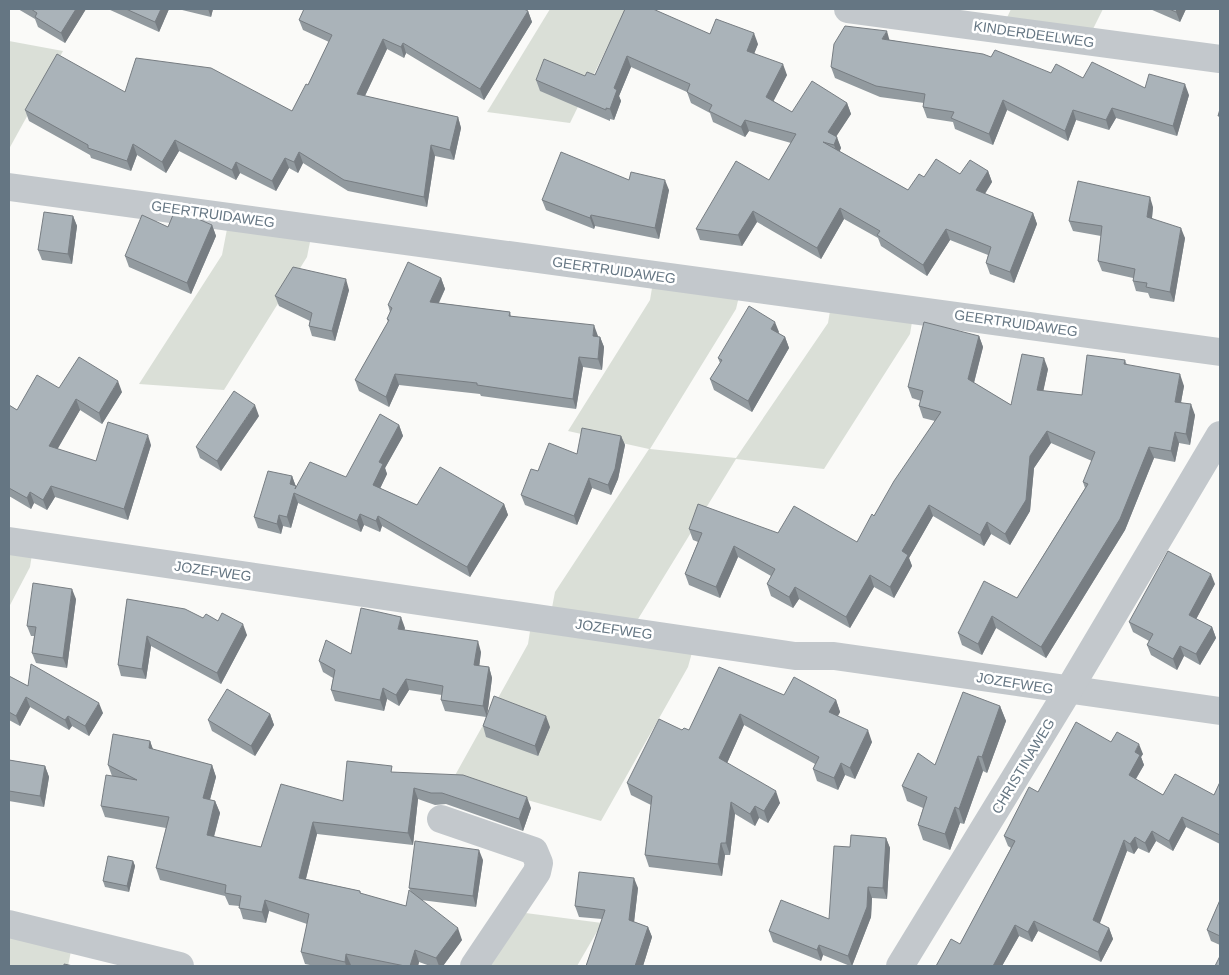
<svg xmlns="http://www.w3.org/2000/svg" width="1229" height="975" font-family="Arial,sans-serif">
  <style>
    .green { fill: #dadfd7 }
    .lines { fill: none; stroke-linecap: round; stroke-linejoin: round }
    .street { stroke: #c3c8cc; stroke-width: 28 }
    .wall { fill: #929a9f }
    .shaded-wall { fill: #777d82 }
    .building { fill: #aab3b9; stroke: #777d82 }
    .labels { text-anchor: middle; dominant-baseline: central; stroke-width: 5; stroke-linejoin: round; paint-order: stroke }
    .street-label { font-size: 14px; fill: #657683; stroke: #fff }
  </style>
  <rect width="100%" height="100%" fill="#fafaf8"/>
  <g class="green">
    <path d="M550,9H626L570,123L487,112Z"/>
    <path d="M1011,9H1103L1091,33L1005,22Z"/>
    <path d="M9,41L63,51L9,149Z"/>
    <path d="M228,224L311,237L307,257L224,390L139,384L222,255Z"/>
    <path d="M653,282L740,292L736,309L650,449L736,458L828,323L831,305L913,316L910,334L824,469L736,459L635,624L551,613L555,592L649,449L568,431L650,300Z"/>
    <path d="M9,551L32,554L30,567L9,607Z"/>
    <path d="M531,625L693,649L688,667L601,821L453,779L528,644Z"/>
    <path d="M518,912L602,923L577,966H482Z"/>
    <path d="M9,937L71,951L68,966H9Z"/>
  </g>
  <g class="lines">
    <g class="street">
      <path d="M848,9L1220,59"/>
      <path d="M9,187L1220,352"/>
      <path d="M9,541L795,656H834L1220,711"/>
      <path d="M441,819L534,851L539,863L537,872L474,966"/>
      <path d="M9,924L180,966"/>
      <path d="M900,966L1068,691L1220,435"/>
    </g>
  </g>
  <g class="wall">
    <path d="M18,9H86L65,43L38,27L35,19Z"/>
    <path d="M108,9H169L159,32Z"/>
    <path d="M178,9H213L211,17Z"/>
    <path d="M625,9L710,34L758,44L754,53L787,75L773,101L792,112L847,103L851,114L836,136L841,148L839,151L908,190L924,177L988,171L992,182L985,194L1033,213L1037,224L1014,283L990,274L986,263L988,255L950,240L927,276L881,246L878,238L844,219L821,259L757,222L742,246L700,240L696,229L769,180L791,143L749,131L745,137L713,122L710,113L691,103L687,92L631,67L619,96L621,101L614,120L610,119V121L540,91L536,80L595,75Z"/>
    <path d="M1150,9H1186L1180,22Z"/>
    <path d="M528,11L532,22L484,100L406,53L404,58L387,49L365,96L458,117L461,128L454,160L435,156L427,207L348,191L303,163L298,173L289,168L276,191L240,173L236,180L179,151L166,173L137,155L131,171L91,158L90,155L29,121L25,110L125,92L292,111L308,85L329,42L303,30L299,20Z"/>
    <path d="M890,40L991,57L1051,73L1189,95L1177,136L1116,118L1109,130L1076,120L1068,141L1007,110L993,145L955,129L953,122L927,118L923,107L924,103L880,97L835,78L831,67Z"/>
    <path d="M629,180L669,190L659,239L595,226L594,229L546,210L542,200Z"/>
    <path d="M1153,207L1152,218L1185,238L1174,302L1150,298L1148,293L1136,291L1133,281V278L1102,271L1098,261L1101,236L1073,231L1069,221Z"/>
    <path d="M73,216L77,226L72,264L42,260L38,250Z"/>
    <path d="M212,225L216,236L191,294L129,267L125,256L168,227Z"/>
    <path d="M441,278L445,289L439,303L510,312L511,316L598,336V337H600L604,347L602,370L583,367L576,409L481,396L480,394L399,385L389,407L359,391L355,380L388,322L387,319L390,312L388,305Z"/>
    <path d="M349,290L335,341L312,336L309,326L310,321L279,306L275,296Z"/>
    <path d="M779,332L778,333L785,337L789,348L752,412L714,390L710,379L720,363L718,358Z"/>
    <path d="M979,336L983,347L974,383L1011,405L1048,369L1043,391L1082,395L1125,360L1127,365L1184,386L1181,402L1195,415L1190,445L1179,443L1175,462L1154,458L1125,530L1046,658L996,628L982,655L962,645L958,633L1017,598L1085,488L1083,482L1092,461L1051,443L1034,468L1030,511L1010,545L991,534L984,546L933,516L909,558L912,566L894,598L874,587L850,628L799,599L793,608L771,596L767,584L771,576L738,557L720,598L689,585L685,574L698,542L693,540L689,529L778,533L857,542L935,421L923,418L919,406L921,401L912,398L908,387Z"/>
    <path d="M59,388L122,392L102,424L80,410L57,449L96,461L151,445L128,520L55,497L47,510L34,503L31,509L9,496V405L17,410Z"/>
    <path d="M259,416L221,471L200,458L196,447Z"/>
    <path d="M399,425L403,436L385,468L387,474L380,488L417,505L504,504L508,515L470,577L382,526L380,532L364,525L361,532L298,503L291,528L283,526L281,534L258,528L254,517L292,476L296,487L346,477Z"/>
    <path d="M621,436L625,445L618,479L611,495L592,488L577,525L525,505L521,495L538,471L577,454Z"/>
    <path d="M1215,584L1196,619L1212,627L1216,638L1200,665L1184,656L1177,670L1151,655L1147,645L1149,641L1133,632L1129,622Z"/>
    <path d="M76,599L67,668L36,663L32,653L34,636H31L27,626Z"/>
    <path d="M127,599L203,618L218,621L247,635L221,684L151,646L146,679L121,676L118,665Z"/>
    <path d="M405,628L404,630L481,652L479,666L489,667L492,678L487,715L550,727L538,756L486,737L483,726L486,717L445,711L441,700L442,695L409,690L399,706L387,699L384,711L335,701L331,690L333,678L323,672L319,661L351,654Z"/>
    <path d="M9,676L28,686L103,713L89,736L72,726L69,730L30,707L20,726L9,720Z"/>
    <path d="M784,695L836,700L840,712L838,716L872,742L855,779L845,775L838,790L817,781L813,769L815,764L744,725L727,763L780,803L768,823L759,818L755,826L735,814L730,855H725L722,876L649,867L645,855L651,805L631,795L627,783L682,730H689Z"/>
    <path d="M1000,706L1006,721L987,773L983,771L964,824L960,823L950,850L923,840L918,825L923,808L907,801L902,786L935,765Z"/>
    <path d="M270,714L274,725L255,756L212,731L208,720Z"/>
    <path d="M150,741L153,750L212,765L216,777L210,800L215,801L220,813L214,837L261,847L394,772L531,808L523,831L446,804L435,805L418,799L413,845L317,834L306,879L360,891L361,894L406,906L411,892L409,888L483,860L476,907L421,900L462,940L443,966H430L419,962L418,966H355L351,965L350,966H315L305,964L301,952L307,924L269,911L266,923L243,919L239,906L229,905L225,896L160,880L156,868L166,828L105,817L101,806L112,776L108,765Z"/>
    <path d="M1111,742L1143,754L1141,757L1144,765L1136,779L1163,795H1214L1220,782V844L1186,827L1173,851L1156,841L1149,853L1138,848L1134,854L1127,851L1099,924L1109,928L1113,939L1101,962L1038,931L1032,942L1019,936L1002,966H936L960,944L1011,848L1008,846L1004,836L1038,792Z"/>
    <path d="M9,760L45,766L49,777L44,807L9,801Z"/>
    <path d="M886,838L890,848L887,899L872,898L871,917L852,966H850L823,955L821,961L773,942L769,931L829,919Z"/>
    <path d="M133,861L135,866L129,892L105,887L103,881Z"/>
    <path d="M638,888L634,922L648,927L652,937L643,966H586L602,919L579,917L575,906Z"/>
    <path d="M1220,900V945L1211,941L1207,930Z"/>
  </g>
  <g class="shaded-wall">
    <path d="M76,9H86L65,43L61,33Z"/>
    <path d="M161,9H169L159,32L155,22Z"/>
    <path d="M208,9H213L211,17Z"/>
    <path d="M1177,9H1186L1180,22L1176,12Z"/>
    <path d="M528,11L532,22L484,100L480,89Z"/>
    <path d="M887,31L890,42L882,39Z"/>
    <path d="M754,33L758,44L751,62L747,51Z"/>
    <path d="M383,39L387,49L361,104L357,94Z"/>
    <path d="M403,43L406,53L404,58L401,47Z"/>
    <path d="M627,56L631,67L619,96L621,101L614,120L610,109L614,88Z"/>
    <path d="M783,64L787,75L770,108L766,97Z"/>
    <path d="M1185,84L1189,95L1177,136L1173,126Z"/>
    <path d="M1003,100L1007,110L993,145L989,134Z"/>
    <path d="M847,103L851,114L832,143L828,132Z"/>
    <path d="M1112,108L1116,118L1109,130L1106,120Z"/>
    <path d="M1073,110L1076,120L1068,141L1065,131Z"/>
    <path d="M458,117L461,128L454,160L450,150Z"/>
    <path d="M745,120L749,131L745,137L741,127Z"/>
    <path d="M837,137L841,148L838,156L834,145Z"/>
    <path d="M175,140L179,151L166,173L162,162Z"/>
    <path d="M133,144L137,155L131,171L127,161Z"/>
    <path d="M431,145L435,156L427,207L424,197Z"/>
    <path d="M299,152L303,163L298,173L294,162Z"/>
    <path d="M285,158L289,168L276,191L272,181Z"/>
    <path d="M236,162L240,173L236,180L232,170Z"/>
    <path d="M988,171L992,182L980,201L976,190Z"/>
    <path d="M665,180L669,190L659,239L655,228Z"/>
    <path d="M1150,197L1153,207L1151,227L1147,217Z"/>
    <path d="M840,208L844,219L821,259L817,248Z"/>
    <path d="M753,211L757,222L742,246L738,235Z"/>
    <path d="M1033,213L1037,224L1014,283L1010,272Z"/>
    <path d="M591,215L595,226L594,229L590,218Z"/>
    <path d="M73,216L77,226L72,264L68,254Z"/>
    <path d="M212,225L216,236L191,294L187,283Z"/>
    <path d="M1181,228L1185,238L1174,302L1170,292Z"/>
    <path d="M946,229L950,240L927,276L923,265Z"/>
    <path d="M441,278L445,289L434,312L430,302Z"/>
    <path d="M346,279L349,290L335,341L332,331Z"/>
    <path d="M775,322L779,332L775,339L771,329Z"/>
    <path d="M594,325L598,336L597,346L593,336Z"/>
    <path d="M979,336L983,347L972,390L968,379Z"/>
    <path d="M600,337L604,347L602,370L598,359Z"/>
    <path d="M785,337L789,348L752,412L748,401Z"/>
    <path d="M579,357L583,367L576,409L573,399Z"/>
    <path d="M1044,358L1048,369L1041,402L1037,390Z"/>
    <path d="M395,374L399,385L389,407L386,397Z"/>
    <path d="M1180,374L1184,386L1179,413L1175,402Z"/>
    <path d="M118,381L122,392L102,424L99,413Z"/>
    <path d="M76,399L80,410L53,457L49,446Z"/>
    <path d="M1191,404L1195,415L1190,445L1186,434Z"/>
    <path d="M255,405L259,416L221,471L217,461Z"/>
    <path d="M399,425L403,436L385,468L387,474L377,495L373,485L379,462Z"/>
    <path d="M1047,431L1051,443L1034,468L1030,511L1010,545L1005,534L1030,456Z"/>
    <path d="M1175,432L1179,443L1175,462L1171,451Z"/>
    <path d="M148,435L151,445L128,520L124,509Z"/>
    <path d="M621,436L625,445L618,479L611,495L608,485Z"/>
    <path d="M1149,447L1154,458L1125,530L1046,658L1041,647Z"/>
    <path d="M292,476L299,495L294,493L298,503L291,528L287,517L290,484Z"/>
    <path d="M589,478L592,488L577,525L574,516Z"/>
    <path d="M51,486L55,497L47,510L43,500Z"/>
    <path d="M30,492L34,503L31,509L27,498Z"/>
    <path d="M504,504L508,515L470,577L467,567Z"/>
    <path d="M929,505L933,516L909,558L912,566L894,598L890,587L902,551Z"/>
    <path d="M360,514L364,525L361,532L357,521Z"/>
    <path d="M279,515L283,526L281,534L277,524Z"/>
    <path d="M378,516L382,526L380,532L376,521Z"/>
    <path d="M987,522L991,534L984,546L980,535Z"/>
    <path d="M734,546L738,557L720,598L716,587Z"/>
    <path d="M1211,574L1215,584L1193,625L1189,615Z"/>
    <path d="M870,575L874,587L850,628L846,617Z"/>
    <path d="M795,587L799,599L793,608L789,597Z"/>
    <path d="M72,589L76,599L67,668L63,658Z"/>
    <path d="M992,616L996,628L982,655L978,644Z"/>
    <path d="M401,617L405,628L402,640L398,629Z"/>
    <path d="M243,624L247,635L221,684L217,673Z"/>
    <path d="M1212,627L1216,638L1200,665L1196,654Z"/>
    <path d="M147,636L151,646L146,679L142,669Z"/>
    <path d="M478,641L481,652L478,676L474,665Z"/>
    <path d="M1180,646L1184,656L1177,670L1173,659Z"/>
    <path d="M489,667L492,678L487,717L483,706Z"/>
    <path d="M406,679L409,690L399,706L396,695Z"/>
    <path d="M383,688L387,699L384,711L380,700Z"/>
    <path d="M26,697L30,707L20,726L16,716Z"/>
    <path d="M836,700L840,712L833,724L829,712Z"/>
    <path d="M99,703L103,713L89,736L85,726Z"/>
    <path d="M1000,706L1006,721L987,773L982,757Z"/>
    <path d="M270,714L274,725L255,756L251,746Z"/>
    <path d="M740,714L744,725L724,770L719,758Z"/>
    <path d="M68,716L72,726L69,730L65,720Z"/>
    <path d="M546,716L550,727L538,756L535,746Z"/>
    <path d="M868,730L872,742L855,779L850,768Z"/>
    <path d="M150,741L154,752L149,748Z"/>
    <path d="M1139,744L1143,754L1141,757L1144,765L1132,785L1129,775L1135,752Z"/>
    <path d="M978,756L983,771L964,824L959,809Z"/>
    <path d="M841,763L845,775L838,790L834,778Z"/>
    <path d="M212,765L216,777L207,810L203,798Z"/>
    <path d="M45,766L49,777L44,807L40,796Z"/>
    <path d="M414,788L418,799L413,845L408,833Z"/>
    <path d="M776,791L780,803L768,823L764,811Z"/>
    <path d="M527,797L531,808L523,831L519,819Z"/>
    <path d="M215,801L220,813L211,847L207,835Z"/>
    <path d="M731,802L735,814L730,855L726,843Z"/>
    <path d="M755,806L759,818L755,826L750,814Z"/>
    <path d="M955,807L960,823L950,850L945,834Z"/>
    <path d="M1182,817L1186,827L1173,851L1169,841Z"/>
    <path d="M313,822L317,834L303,890L299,878Z"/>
    <path d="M1152,831L1156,841L1149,853L1145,843Z"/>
    <path d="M1135,837L1138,848L1134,854L1130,844Z"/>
    <path d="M886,838L890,848L887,899L883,888Z"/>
    <path d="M1124,840L1127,851L1097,931L1093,920Z"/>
    <path d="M721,843L725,855L722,876L718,864Z"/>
    <path d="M479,850L483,860L476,907L473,896Z"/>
    <path d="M133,861L135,866L129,892L127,886Z"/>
    <path d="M634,878L638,888L633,931L629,920Z"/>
    <path d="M868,887L872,898L871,917L852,966L848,956Z"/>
    <path d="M265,900L269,911L266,923L262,912Z"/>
    <path d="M1034,921L1038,931L1032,942L1028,932Z"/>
    <path d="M1015,925L1019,936L1002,966H993Z"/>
    <path d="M648,927L652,937L643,966H635Z"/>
    <path d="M458,928L462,940L443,966H439L436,958Z"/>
    <path d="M1109,928L1113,939L1101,962L1098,952Z"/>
    <path d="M819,945L823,955L821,961L817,950Z"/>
    <path d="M415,950L419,962L418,966H410Z"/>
    <path d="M346,954L351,965L350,966H346L345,962Z"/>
  </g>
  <g class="building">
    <path d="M31,9H76L61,33L35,17L37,13Z"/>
    <path d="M126,9H161L155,22Z"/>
    <path d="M304,9H524L528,11L480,89L403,43L401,47L383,39L357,94L458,117L450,150L431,145L424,197L344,180L299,152L294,162L285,158L272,181L236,162L232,170L175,140L162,162L133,144L127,161L88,148V145L25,110L57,54L125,92L136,58L211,68L292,111L306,84L308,85L332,35L299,20Z"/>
    <path d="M625,9H653L710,34L716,19L754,33L747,51L783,64L766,97L792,112L812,81L847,103L828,132L837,137L834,145L823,142L908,190L919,174L924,177L936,159L960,174L970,160L988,171L976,190L1033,213L1010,272L986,263L991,247L946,229L923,265L877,235L880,231L840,208L817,248L753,211L738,235L696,229L736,161L769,180L796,134L745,120L741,127L709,111L712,105L687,92L690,84L627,56L614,88L617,90L610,109L606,108V110L536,80L544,59L585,76L587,72L595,75Z"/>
    <path d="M1169,9H1177L1176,12Z"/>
    <path d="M845,26L887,31L882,39L983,54L991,57L995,50L1051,73L1056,64L1083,78L1092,62L1145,88L1149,74L1185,84L1173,126L1112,108L1106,120L1073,110L1065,131L1003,100L989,134L951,118L954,112L923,107L925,94L876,86L831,67L834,44Z"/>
    <path d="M1220,109V116H1218Z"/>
    <path d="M561,152L629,180L631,172L665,180L655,228L591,215L590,218L542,200Z"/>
    <path d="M1078,181L1150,197L1147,217L1181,228L1170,292L1146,287L1147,283L1133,281L1135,269L1098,261L1102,226L1069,221Z"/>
    <path d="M44,212L73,216L68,254L38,250Z"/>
    <path d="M142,215L168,227L173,215L196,218L212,225L187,283L125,256Z"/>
    <path d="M408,262L441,278L430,302L510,312L509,316L594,325L593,336L600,337L598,359L579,357L573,399L477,385V383L395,374L386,397L355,380L389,320L387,319L392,308L388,305Z"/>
    <path d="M293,267L346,279L332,331L309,326L312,313L275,296Z"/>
    <path d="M749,306L775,322L771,329L785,337L748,401L710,379L722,360L718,358Z"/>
    <path d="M924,322L979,336L968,379L1011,405L1022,354L1044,358L1037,390L1082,395L1087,355L1125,360L1124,364L1180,374L1175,402L1191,404L1186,434L1175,432L1171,451L1149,447L1120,519L1041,647L992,616L978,644L958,633L984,581L1017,598L1088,484L1083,482L1095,452L1047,431L1030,456L1026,500L1005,534L987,522L980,535L929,505L902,551L908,555L890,587L870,575L846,617L795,587L789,597L767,584L775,569L734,546L716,587L685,574L702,533L689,529L698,504L778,533L794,506L857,542L872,514L874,516L894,481L941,412L919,406L923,391L908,387Z"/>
    <path d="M79,357L118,381L99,413L76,399L49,446L96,461L108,422L148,435L124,509L51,486L43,500L30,492L27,498L9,488V405L17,410L37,375L59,388Z"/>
    <path d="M234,391L255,405L217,461L196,447Z"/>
    <path d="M380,414L399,425L379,462L383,464L373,485L417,505L440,467L504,504L467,567L378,516L376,521L360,514L357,521L294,493L287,517L279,515L277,524L254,517L268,471L292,476L290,484L296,486L295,489L310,462L346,477Z"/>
    <path d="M582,428L621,436L615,469L608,485L589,478L574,516L521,495L531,469L538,471L549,443L577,454Z"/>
    <path d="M1168,551L1211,574L1189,615L1212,627L1196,654L1180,646L1173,659L1147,645L1153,634L1129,622Z"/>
    <path d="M33,583L72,589L63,658L32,653L36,627L27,626Z"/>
    <path d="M127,599L185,609L203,618L206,614L218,621L222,613L243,624L217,673L147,636L142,669L118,665Z"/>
    <path d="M361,608L401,617L398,629L478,641L474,665L489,667L483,706L441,700L443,686L406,679L396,695L383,688L380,700L331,690L335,670L319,661L326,640L351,654Z"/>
    <path d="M31,664L99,703L85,726L68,716L65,720L26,697L16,716L9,712V676L28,686Z"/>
    <path d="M719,667L784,695L794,677L836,700L829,712L868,730L850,768L841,763L834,778L813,769L819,757L740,714L719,758L776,791L764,811L755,806L750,814L731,802L726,843H721L718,864L645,855L652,796L627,783L659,719L682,730L684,728L689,730Z"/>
    <path d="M227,689L270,714L251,746L208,720Z"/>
    <path d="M963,692L1000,706L982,757L978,756L959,809L955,807L945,834L918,825L927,797L902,786L918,753L935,765Z"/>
    <path d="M494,696L546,716L535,746L483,726Z"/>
    <path d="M1076,722L1111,742L1117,732L1139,744L1135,752L1140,755L1129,775L1163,795L1175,774L1214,795L1220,782V835L1182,817L1169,841L1152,831L1145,843L1135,837L1130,844L1124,840L1093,920L1109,928L1098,952L1034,921L1028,932L1015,925L993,966H936L951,939L960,944L1015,841L1004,836L1029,787L1038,792Z"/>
    <path d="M113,734L150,741L149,748L212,765L203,798L215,801L207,835L261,847L281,784L343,801L347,761L392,766L391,772L463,775L527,797L519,819L442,793H431L414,788L408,833L313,822L299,878L360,891V893L406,906L409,890L458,928L436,958L415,950L410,966H405L346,954L345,962L301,952L309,914L265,900L262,912L239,908L241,896L225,893L226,885L156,868L169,817L101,806L106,775L137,780L108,765Z"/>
    <path d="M9,760L45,766L40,796L9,791Z"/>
    <path d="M851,835L886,838L883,888L868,887L867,907L848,956L819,945L817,950L769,931L781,900L829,919L834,846L850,847Z"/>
    <path d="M415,841L479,850L473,896L409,888Z"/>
    <path d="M108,856L133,861L127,886L103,881Z"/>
    <path d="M579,872L634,878L629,920L648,927L635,966H586L605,910L575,906Z"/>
    <path d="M1220,900V936L1207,930Z"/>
    <path d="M1220,956V966H1215Z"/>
    <path d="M64,964L73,966H64Z"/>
  </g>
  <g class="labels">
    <g class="street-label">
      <text transform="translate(1034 34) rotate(8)">KINDERDEELWEG</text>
      <text transform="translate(213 214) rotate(8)">GEERTRUIDAWEG</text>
      <text transform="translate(614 270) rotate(8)">GEERTRUIDAWEG</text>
      <text transform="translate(1016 323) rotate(8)">GEERTRUIDAWEG</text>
      <text transform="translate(213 571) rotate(8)">JOZEFWEG</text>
      <text transform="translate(614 629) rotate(8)">JOZEFWEG</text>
      <text transform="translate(1015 683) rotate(9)">JOZEFWEG</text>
      <text transform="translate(1023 766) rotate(-59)">CHRISTINAWEG</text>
    </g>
  </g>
  <rect width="1229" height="975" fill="none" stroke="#657683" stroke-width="20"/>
</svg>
